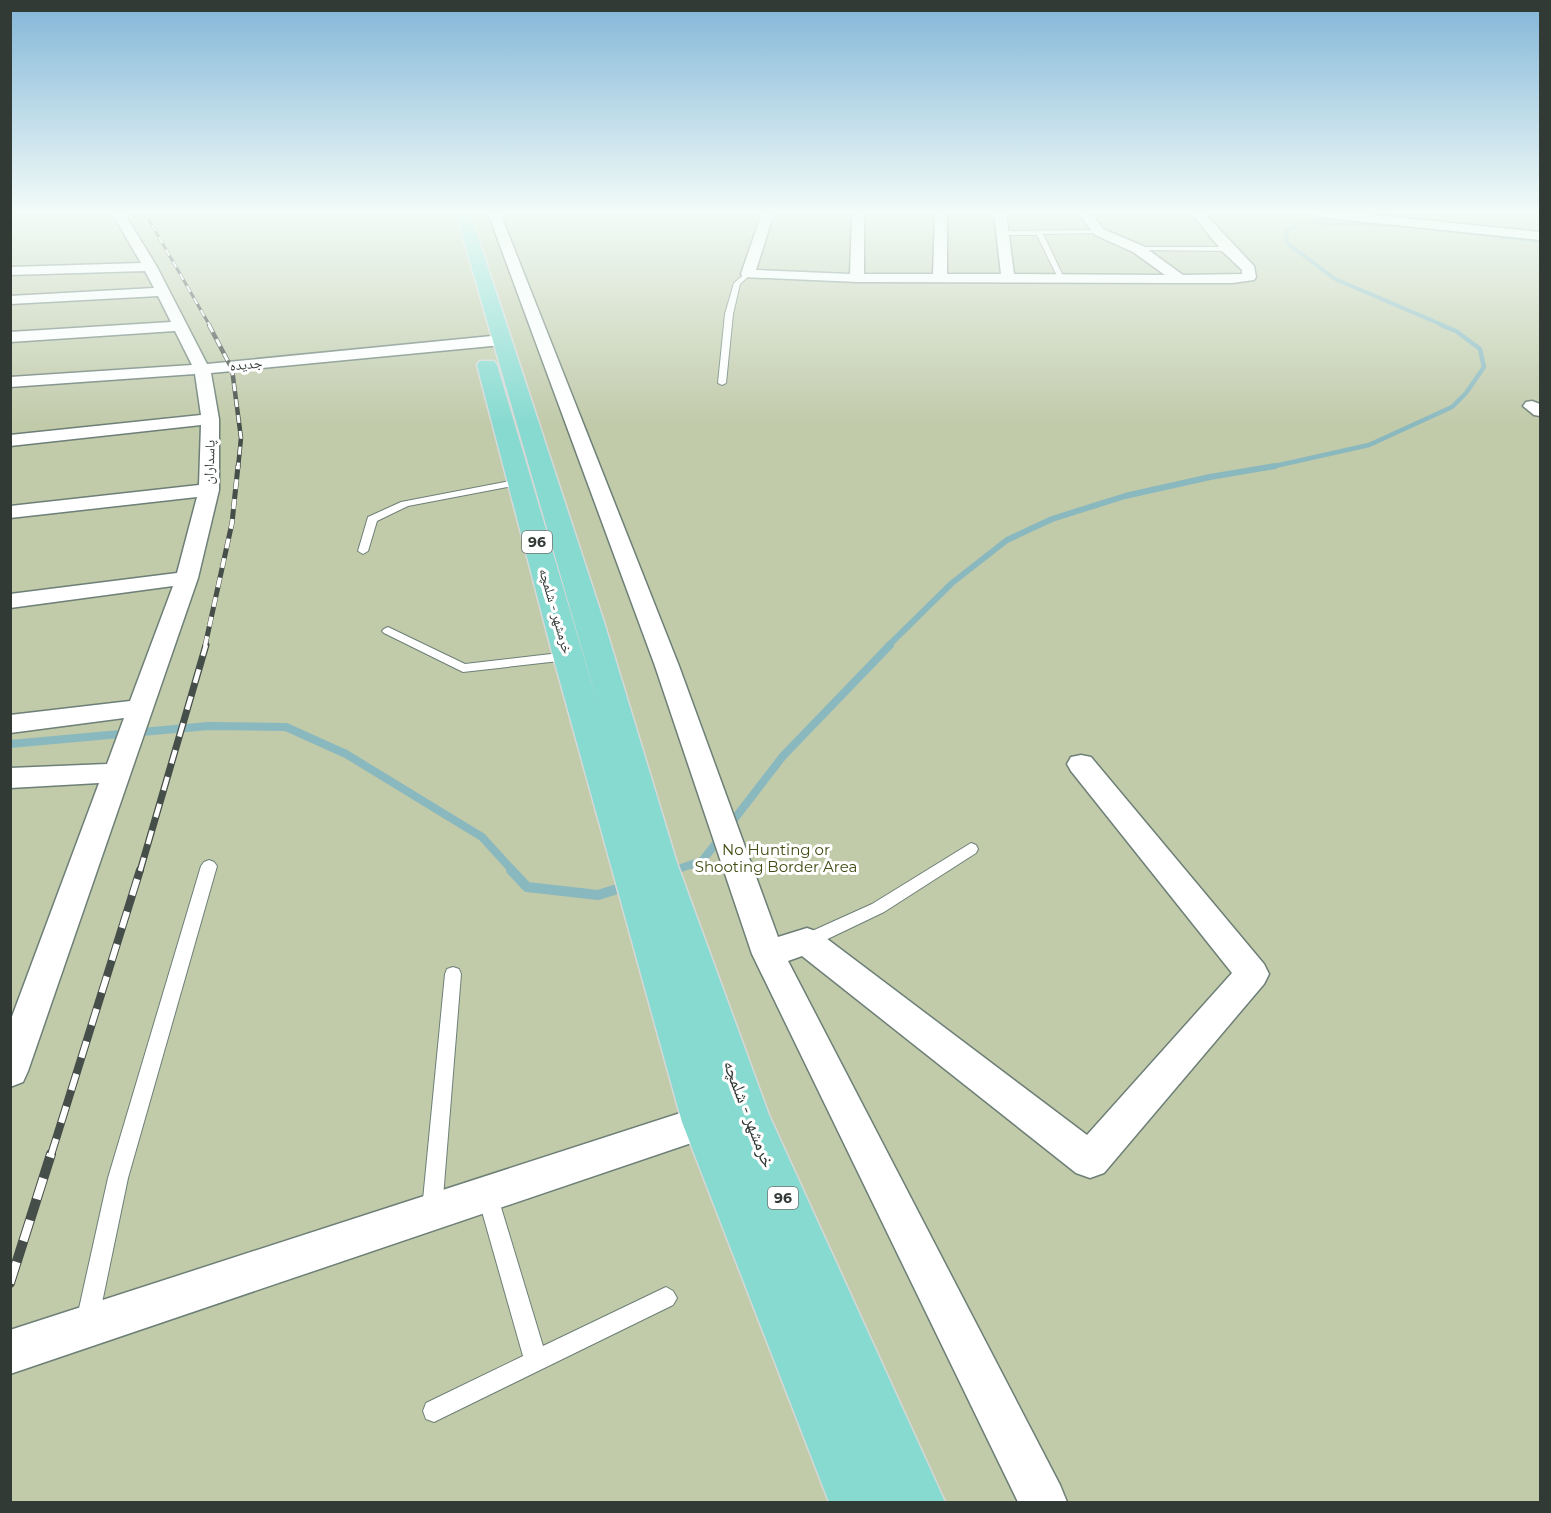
<svg xmlns="http://www.w3.org/2000/svg" width="1551" height="1513" font-family="Montserrat,'Noto Naskh Arabic',sans-serif">
  <style>
    .green { fill: #c1caa9 }
    .lines { fill: none; stroke-linecap: round; stroke-linejoin: round }
    .stream-far4 { stroke: #8ab8bf; stroke-width: 4 }
    .stream-far3 { stroke: #8ab8bf; stroke-width: 4.5 }
    .stream-far2 { stroke: #8ab8bf; stroke-width: 6 }
    .stream-far1 { stroke: #8ab8bf; stroke-width: 8 }
    .stream { stroke: #8ab8bf; stroke-width: 10 }
    .service-casing { stroke: #6d7f76; stroke-width: 2 }
    .minor-casing { stroke: #6d7f76; stroke-width: 3 }
    .trunk-casing { stroke: #d6d8d7; stroke-width: 3 }
    .service { fill: #fff; fill-rule: evenodd }
    .minor { fill: #fff; fill-rule: evenodd }
    .trunk { fill: #86dad0; fill-rule: evenodd }
    .rail-far5-casing { stroke: #454e49; stroke-width: 3 }
    .rail-far4-casing { stroke: #454e49; stroke-width: 4.5 }
    .rail-far3-casing { stroke: #454e49; stroke-width: 5 }
    .rail-far2-casing { stroke: #454e49; stroke-width: 7 }
    .rail-far1-casing { stroke: #454e49; stroke-width: 8 }
    .rail-casing { stroke: #454e49; stroke-width: 10 }
    .rail-far5 { stroke: #fff; stroke-width: 2; stroke-dasharray: 7; stroke-linecap: butt }
    .rail-far4 { stroke: #fff; stroke-width: 3; stroke-dasharray: 8; stroke-linecap: butt }
    .rail-far3 { stroke: #fff; stroke-width: 4; stroke-dasharray: 10; stroke-linecap: butt }
    .rail-far2 { stroke: #fff; stroke-width: 4.5; stroke-dasharray: 14; stroke-linecap: butt }
    .rail-far1 { stroke: #fff; stroke-width: 6; stroke-dasharray: 17; stroke-linecap: butt }
    .rail { stroke: #fff; stroke-width: 8; stroke-dasharray: 22; stroke-linecap: butt }
    .labels { text-anchor: middle; dominant-baseline: central; stroke-width: 6; stroke-linejoin: round; paint-order: stroke }
    .far-street-label { font-size: 14px; fill: #323a36; stroke: #fff }
    .shield { fill: #fff; stroke: #707572; stroke-width: 1.5 }
    .shield-label { font-size: 14px; font-weight: bold; fill: #323a36 }
    .park-label { font-size: 15px; fill: #414d14; stroke: #fff }
    .near-street-label { font-size: 18px; fill: #323a36; stroke: #fff }
  </style>
  <rect width="100%" height="100%" fill="#e5f9ef"/>
  <rect class="green" x="11" y="213" width="1529" height="1289"/>
  <g class="lines">
    <g class="stream-far4">
      <path d="M1392,225L1299,222L1286,232L1287,243L1335,279L1445,326"/>
      <path d="M1437,229L1540,241"/>
    </g>
    <path class="stream-far3" d="M1266,468L1369,445L1452,407L1466,393L1484,367L1480,349L1456,331L1441,325"/>
    <path class="stream-far2" d="M888,646L952,583L1007,540L1052,519L1125,496L1210,477L1275,466"/>
    <g class="stream-far1">
      <path d="M10,744L208,726L286,727L346,754L482,837L513,871"/>
      <path d="M729,826L783,756L890,645"/>
      <path d="M672,871L702,861L720,838"/>
    </g>
    <g class="stream">
      <path d="M511,870L527,887L598,895L627,886"/>
      <path d="M670,872L677,870"/>
    </g>
    <g class="service-casing">
      <g id="service">
        <path d="M1099,230L1101,233L1043,234L1064,278L1061,280L1058,278L1037,235H1002L999,233L1002,231Z"/>
        <path d="M1138,247H1228L1231,249L1228,251L1136,250Z"/>
        <path d="M746,273L751,274L740,284L733,314L726,383L722,385L718,383L725,314L734,283Z"/>
        <path d="M520,479L523,480V484L408,506L377,521L368,551L363,554L358,551L368,517L401,502Z"/>
        <path d="M388,627L465,664L568,652L574,656L568,660L463,672L384,633L382,631L384,629Z"/>
        <path d="M971,843L976,845L978,849L976,853L884,912L813,946L807,948L801,946L799,941L801,936L872,904Z"/>
        <path d="M209,860L214,862L217,866L128,1178L98,1322L95,1330L87,1333L79,1330L76,1322L108,1178L201,866L204,862Z"/>
        <path d="M453,967L459,969L461,974L442,1210L439,1217L432,1220L425,1217L422,1210L445,974L447,969Z"/>
        <path d="M487,1184L494,1187L497,1194L543,1346L666,1287L673,1291L677,1298L673,1305L434,1422L426,1419L423,1411L426,1403L523,1356L477,1194L480,1187Z"/>
      </g>
    </g>
    <g class="minor-casing">
      <g id="minor">
        <path d="M112,213H124L157,267L207,364L502,335L510,340L502,345L211,373L219,419V490L198,578L28,1071L23,1082L10,1087V1022L99,783L10,788V768L107,764L124,718L10,733V715L130,701L173,586L10,608V594L177,573L197,497L10,518V506L199,485L201,425L10,446V435L201,415L195,374L10,387V377L192,365L175,331L10,342V332L171,322L158,296L10,304V296L154,288L145,271L10,275V267L141,263Z"/>
        <path d="M488,213H500L679,666L778,937L807,928L818,932L1087,1135L1232,973L1071,771L1067,764L1071,757L1081,755L1091,757L1264,964L1269,974L1264,984L1104,1173L1090,1178L1076,1173L802,956L788,961L1060,1485L1067,1502H1018L752,954L655,666Z"/>
        <path d="M762,213H774L756,270L850,274L852,213H864V274H933L935,213H947V274H1001L994,213H1006L1014,274L1165,275L1133,252L1095,235L1078,213H1091L1103,229L1143,246L1183,275L1242,274V270L1223,252L1191,213H1204L1254,266L1256,277L1254,280L1232,283H1180L857,282L743,277L741,274Z"/>
        <path d="M1311,213H1355L1540,232V240L1317,217Z"/>
        <path d="M1532,401L1540,404V416L1534,415L1523,406L1526,402Z"/>
        <path d="M705,1105L718,1110L724,1122L718,1134L10,1374V1330Z"/>
      </g>
    </g>
    <g class="trunk-casing">
      <path id="trunk" d="M456,213H470L604,622L677,863L769,1115L945,1502H829L682,1122L553,656L477,365L480,361H494L497,365L599,708Z"/>
    </g>
    <use href="#service" class="service"/>
    <use href="#minor" class="minor"/>
    <use href="#trunk" class="trunk"/>
    <g class="rail-far5-casing">
      <path id="rail-far5" d="M145,213L210,326"/>
    </g>
    <g class="rail-far4-casing">
      <path id="rail-far4" d="M209,325L232,369L241,438L238,468"/>
    </g>
    <g class="rail-far3-casing">
      <path id="rail-far3" d="M205,646L232,523L238,466"/>
    </g>
    <g class="rail-far2-casing">
      <path id="rail-far2" d="M140,871L206,645"/>
    </g>
    <g class="rail-far1-casing">
      <path id="rail-far1" d="M51,1155L140,870"/>
    </g>
    <g class="rail-casing">
      <path id="rail" d="M10,1283L51,1154"/>
    </g>
    <use href="#rail-far5" class="rail-far5"/>
    <use href="#rail-far4" class="rail-far4"/>
    <use href="#rail-far3" class="rail-far3"/>
    <use href="#rail-far2" class="rail-far2"/>
    <use href="#rail-far1" class="rail-far1"/>
    <use href="#rail" class="rail"/>
  </g>
  <linearGradient id="sky" x2="0" y2="1"><stop stop-color="#82b6d8"/><stop offset="0.5" stop-color="#f3fcf8"/><stop offset="1" stop-color="#f3fcf8" stop-opacity="0"/></linearGradient>
  <rect width="1551" height="425" fill="url(#sky)"/>
  <g class="labels">
    <g class="far-street-label">
      <text transform="translate(246 364) rotate(-6)">جدیده</text>
      <text transform="translate(209 462) rotate(-88)">پاسداران</text>
      <text transform="translate(556 611) rotate(74)">خرمشهر - شلمچه</text>
    </g>
    <g class="shield">
      <rect x="522" y="531" width="30" height="22" rx="4.5"/>
      <rect x="768" y="1187" width="30" height="22" rx="4.5"/>
    </g>
    <g class="shield-label">
      <text x="537" y="542">96</text>
      <text x="783" y="1198">96</text>
    </g>
    <g class="park-label">
      <text x="776" y="849">No Hunting or<tspan x="776" dy="17">Shooting Border Area</tspan></text>
    </g>
    <g class="near-street-label">
      <text transform="translate(749 1114) rotate(69)">خرمشهر - شلمچه</text>
    </g>
  </g>
  <rect width="1551" height="1513" fill="none" stroke="#323a36" stroke-width="24"/>
</svg>
